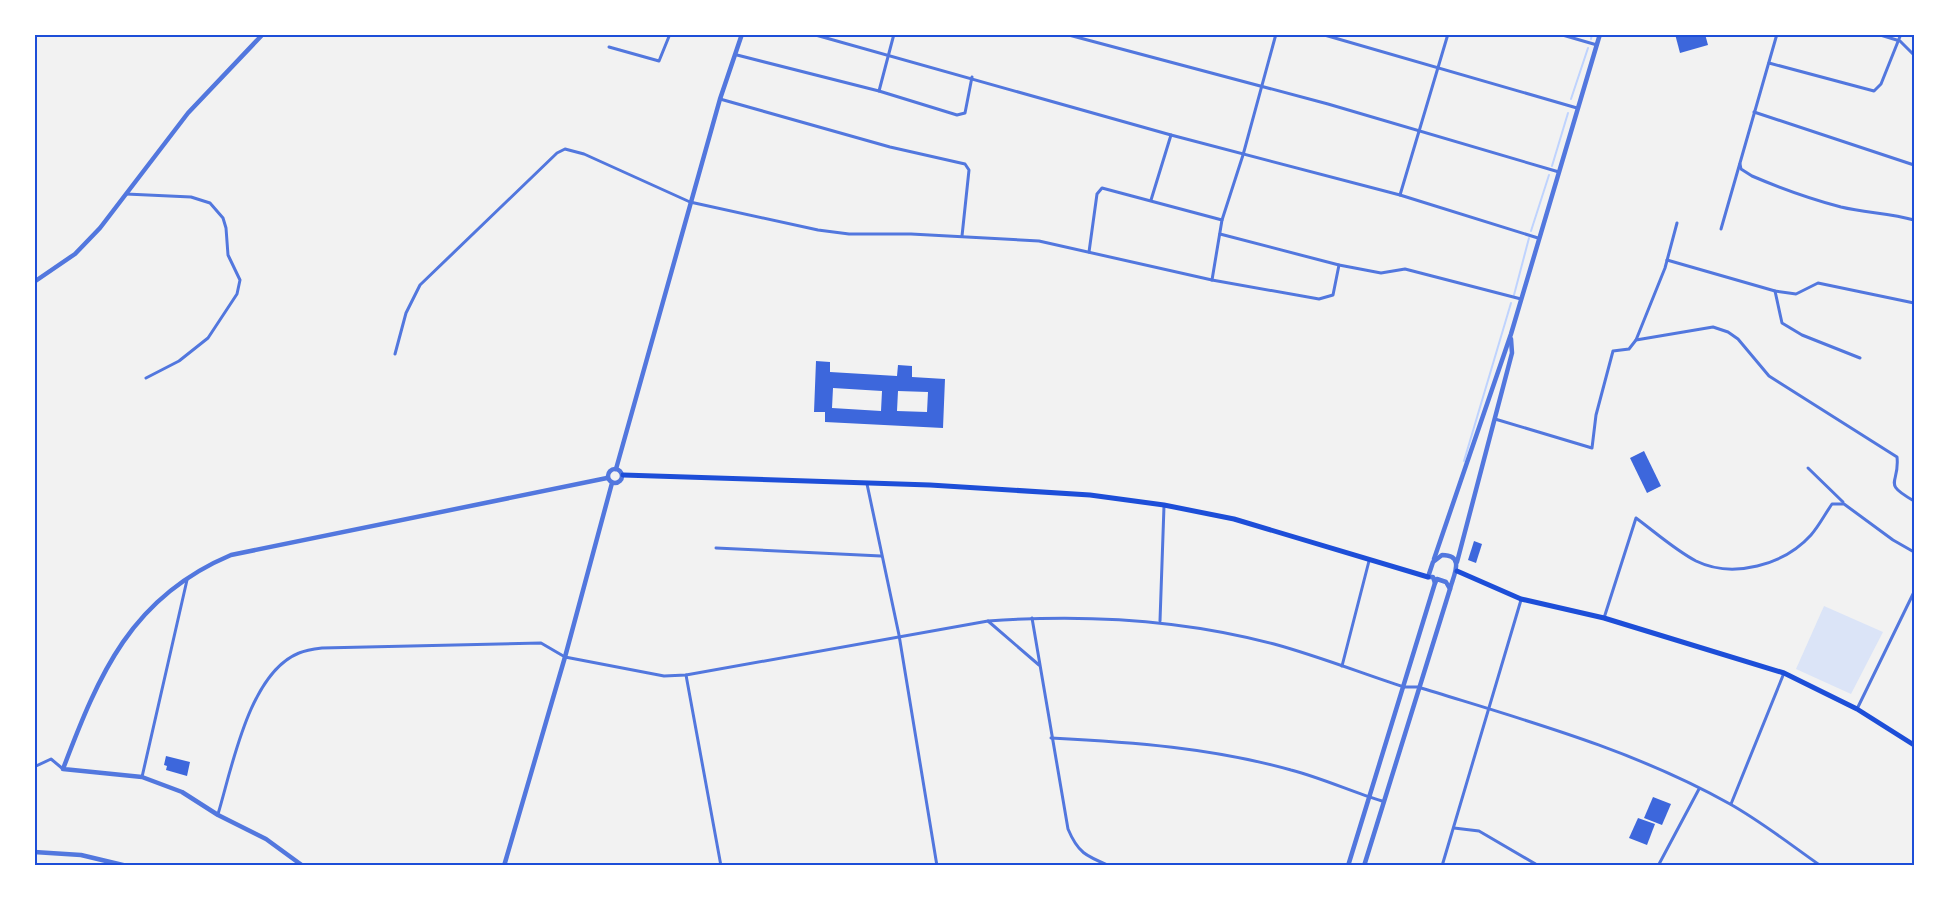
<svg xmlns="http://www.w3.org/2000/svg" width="1949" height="900" font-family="'Work Sans',sans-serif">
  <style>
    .green { fill: #dbe4f7 }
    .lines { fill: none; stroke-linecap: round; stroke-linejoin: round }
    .stream { stroke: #bfd3fe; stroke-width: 2 }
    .building { fill: #3d67dc; fill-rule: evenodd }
    .minor { stroke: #5277de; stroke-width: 3 }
    .tertiary { stroke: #5277de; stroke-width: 4.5 }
    .trunk { stroke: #1d4ed8; stroke-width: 5 }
    .neatline { fill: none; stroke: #1d4ed8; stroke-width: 2 }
  </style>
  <rect width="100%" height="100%" fill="#f2f2f2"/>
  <path class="green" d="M1824,606L1883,632L1851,694L1796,669Z"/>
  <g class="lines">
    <g class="stream">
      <path d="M1591,39L1592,34"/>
      <path d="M1571,99L1588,48"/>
      <path d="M1552,166L1568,113"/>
      <path d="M1531,231L1549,175"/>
      <path d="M1514,295L1529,238"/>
      <path d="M1464,461L1511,303"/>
    </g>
  </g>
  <g class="building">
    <path d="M1675,34H1705L1708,45L1680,53Z"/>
    <path d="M816,361L830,362V372L897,376L898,365L912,366V377L945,379L943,428L825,422V412H814ZM833,388L882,391L881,411L832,408ZM898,391L928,392L927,412L897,411Z"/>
    <path d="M1644,451L1661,486L1647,493L1630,458Z"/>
    <path d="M1474,541L1482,544L1476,563L1468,560Z"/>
    <path d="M166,756L190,762L187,776L166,770L167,766L164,765Z"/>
    <path d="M1653,797L1671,804L1662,825L1644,818Z"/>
    <path d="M1638,818L1655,824L1647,845L1629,838Z"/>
  </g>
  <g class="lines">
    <g class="minor">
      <path d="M812,34L1171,135L1400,195L1538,238"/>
      <path d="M1065,34L1328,104L1559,172"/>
      <path d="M1321,34L1577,108"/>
      <path d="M1559,34L1597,45"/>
      <path d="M1877,34L1900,41L1914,55"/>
      <path d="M609,47L659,61L670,34"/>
      <path d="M737,55L879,91L957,115L965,113L972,77"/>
      <path d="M1769,63L1874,91L1881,84L1901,34"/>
      <path d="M879,91L894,34"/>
      <path d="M720,99L890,147L965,164L969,170L962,236"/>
      <path d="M1754,112L1914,165"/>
      <path d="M1740,164L1741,169L1752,176C1780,188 1811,199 1841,207C1866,213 1890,213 1914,220"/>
      <path d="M126,194L191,197L210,203L223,218L226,228L228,255L240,280L237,294L208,338L179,361L146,378"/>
      <path d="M1400,195L1448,34"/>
      <path d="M1151,200L1171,135"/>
      <path d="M1721,229L1777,34"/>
      <path d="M1220,234L1339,265L1381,273L1405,269L1521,299"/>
      <path d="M1089,252L1097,194L1102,188L1222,220"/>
      <path d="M1667,260L1775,291L1796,294L1818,283L1914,303"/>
      <path d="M1212,280L1222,220L1243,155L1276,34"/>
      <path d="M1775,291L1782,323L1802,335L1860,358"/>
      <path d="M1636,340L1665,268L1677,223"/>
      <path d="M395,354L406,313L420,285L557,153L565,149L584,154L690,202L818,230L849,234H911L1039,241L1212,280L1319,299L1333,295L1339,265"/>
      <path d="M1495,419L1592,448L1596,415L1613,351L1629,349L1636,340L1713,327L1728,332L1738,339L1769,376L1897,457C1900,485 1881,482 1914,501"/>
      <path d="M1808,468L1843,502"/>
      <path d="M867,484L899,635L937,866"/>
      <path d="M716,548L881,556"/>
      <path d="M1032,618L1068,829C1078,853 1086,856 1110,866"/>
      <path d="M1604,618L1636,518C1655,532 1675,550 1696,561C1733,579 1784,565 1811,535C1819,526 1825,514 1832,504H1844L1893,540L1914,552"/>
      <path d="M988,621L1039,665"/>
      <path d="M1160,621L1164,506"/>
      <path d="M1342,666L1369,561"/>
      <path d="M686,675L721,866"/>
      <path d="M1857,709L1914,592"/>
      <path d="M1051,738C1132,742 1213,748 1291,770C1322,778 1352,792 1382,801"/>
      <path d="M34,767L51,759L63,769"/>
      <path d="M142,777L187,580"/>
      <path d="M1731,804L1784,673"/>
      <path d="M218,814C232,768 249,673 299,653C306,650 314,649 322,648L541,643L565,657L664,676L686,675L988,621C1084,614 1180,619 1274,644C1318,656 1361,673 1404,687H1418C1524,720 1632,749 1730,804C1762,822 1791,845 1821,866"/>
      <path d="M1454,828L1479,831L1539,866"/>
      <path d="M1442,866L1521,600"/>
      <path d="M1658,866L1699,789"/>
    </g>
    <g class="tertiary">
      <path d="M34,282L75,254L100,228L188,113L263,34"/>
      <circle cx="615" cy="476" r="7"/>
      <path d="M616,469L720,99L742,34"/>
      <path d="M1442,555C1466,555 1453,576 1450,589L1446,582L1437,579L1435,583L1433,577H1428L1433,562Z"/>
      <path d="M1434,559L1511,334L1600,34"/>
      <path d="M1457,562L1512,353L1511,339"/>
      <path d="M34,852L81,855L127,866"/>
      <path d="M303,866L266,839L218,815L182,792L142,777L63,769C99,674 131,597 231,555L607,478"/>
      <path d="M504,866L565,657L612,483"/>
      <path d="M1348,866L1435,583"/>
      <path d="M1364,866L1450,589"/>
    </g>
    <g class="trunk">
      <path d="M623,475L930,485L1090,495L1164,505L1234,519L1428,577"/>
      <path d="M1457,571L1521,599L1604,618L1784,673L1857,709L1914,745"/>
    </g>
  </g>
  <rect width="1949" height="900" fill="none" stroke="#ffffff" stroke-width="72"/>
  <rect x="36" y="36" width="1877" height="828" class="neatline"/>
</svg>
